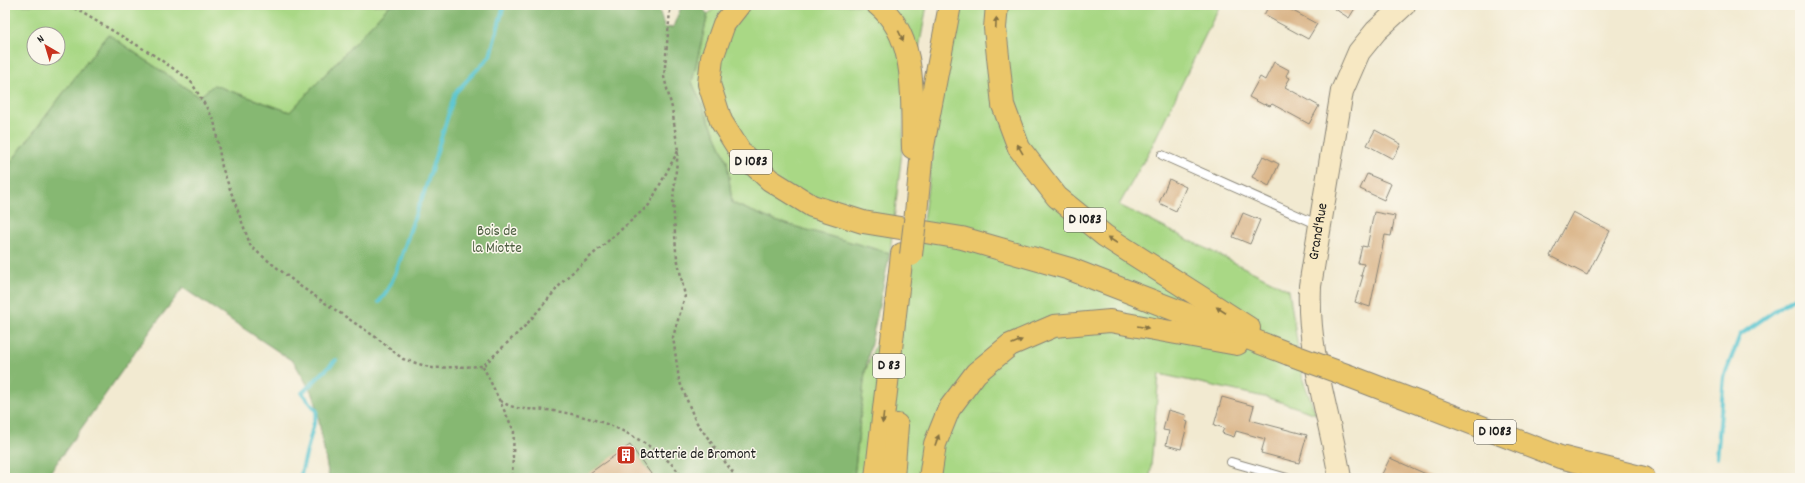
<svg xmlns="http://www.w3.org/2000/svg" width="1805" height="483" font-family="Dekko,sans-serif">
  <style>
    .green { fill: #a9d885; stroke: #627a50; fill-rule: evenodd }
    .forest { fill: #86b872; stroke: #516a47 }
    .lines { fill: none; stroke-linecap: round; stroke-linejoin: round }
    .stream { stroke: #58c5d0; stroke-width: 4 }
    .building { fill: #dbb78c }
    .lane-casing { stroke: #878376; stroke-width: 10 }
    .secondary-casing { stroke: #878376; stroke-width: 24 }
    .primary-casing { stroke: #878376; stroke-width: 24 }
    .path { stroke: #878376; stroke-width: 2.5; stroke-dasharray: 3 3; stroke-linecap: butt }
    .lane { stroke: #fff; stroke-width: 8 }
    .secondary { stroke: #f7e8c3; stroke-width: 22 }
    .primary { stroke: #ebc669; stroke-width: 22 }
    .primary-bridge-casing { stroke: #878376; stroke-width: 24; stroke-linecap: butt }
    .primary-bridge { stroke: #ebc669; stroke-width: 22 }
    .oneway { fill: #847142 }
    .labels { text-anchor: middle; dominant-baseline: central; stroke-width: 3; stroke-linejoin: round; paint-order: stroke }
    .shield { fill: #fbf7ec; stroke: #5f5e5a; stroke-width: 1 }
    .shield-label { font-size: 14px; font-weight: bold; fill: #1c1c1c }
    .park-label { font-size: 15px; fill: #4d5e41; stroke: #fbf7ec }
    .street-label { font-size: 15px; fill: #1c1c1c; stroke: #fbf7ec }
    .poi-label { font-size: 15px; fill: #1c1c1c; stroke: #fbf7ec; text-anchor: start }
  </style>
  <rect width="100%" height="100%" fill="#fbf7ec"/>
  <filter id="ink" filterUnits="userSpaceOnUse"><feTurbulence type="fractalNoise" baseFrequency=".025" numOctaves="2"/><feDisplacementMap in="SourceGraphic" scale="8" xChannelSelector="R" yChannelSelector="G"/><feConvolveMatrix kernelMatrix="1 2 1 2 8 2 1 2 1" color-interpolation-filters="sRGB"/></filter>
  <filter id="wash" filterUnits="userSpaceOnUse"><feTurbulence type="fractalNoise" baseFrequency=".012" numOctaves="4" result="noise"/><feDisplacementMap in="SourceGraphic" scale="16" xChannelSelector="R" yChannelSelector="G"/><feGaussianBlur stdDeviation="0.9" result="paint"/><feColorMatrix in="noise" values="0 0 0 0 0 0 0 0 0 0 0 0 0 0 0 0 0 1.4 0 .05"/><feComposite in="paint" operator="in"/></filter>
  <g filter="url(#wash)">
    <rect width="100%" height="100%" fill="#f2ead1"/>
    <g class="green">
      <path d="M5,5H390L290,112L214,85L199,97L108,34L5,170ZM34,34H58V58H34Z"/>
      <path d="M718,5H927L920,43L904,108L903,143L890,253L775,221L732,203L727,161L692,82L708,14Z"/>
      <path d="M953,5H1220L1150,150L1119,205L1289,290L1303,380L1316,414L1269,398L1159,374L1150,478H854L865,372L923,221Z"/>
    </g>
    <path class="forest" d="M390,5H611L613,9L647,13L658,7L665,28L673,27L682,5H699L708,14L692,82L727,161L732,203L775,221L890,253L865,372L854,478H329L315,398L294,362L183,288L156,323L46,478H5V170L108,34L199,97L214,85L290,112Z"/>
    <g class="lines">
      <g class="stream">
        <path d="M379,302C401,275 407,229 423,196L455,93L490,56L504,5"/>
        <path d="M1717,458L1724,377L1740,335L1800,293"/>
        <path d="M300,478L317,411L302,393L336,360"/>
      </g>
    </g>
    <g id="blocks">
      <g class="building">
        <path d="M1269,5H1282L1317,24L1308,39L1264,15Z"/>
        <path d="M1329,5H1357L1349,18Z"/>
        <path d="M1274,62L1289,70L1286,76L1290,78L1285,87L1319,106L1309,124L1272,104L1270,106L1265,104L1264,105L1249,97L1260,77L1265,80Z"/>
        <path d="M1375,130L1401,144L1393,159L1367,145Z"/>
        <path d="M1263,156L1279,164L1269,186L1252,177Z"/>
        <path d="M1367,174L1391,184L1384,200L1360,189Z"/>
        <path d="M1169,179L1186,187L1176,211L1159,203Z"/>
        <path d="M1374,212L1395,216L1391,236L1385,235L1370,307L1355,302L1363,276H1361L1364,264L1358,263L1362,246L1367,247Z"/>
        <path d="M1573,212L1610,231L1587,275L1550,256Z"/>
        <path d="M1243,213L1260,220L1250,244L1233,237Z"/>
        <path d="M1222,397L1254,406L1250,420L1307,435L1299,463L1261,453L1265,439L1236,431L1234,437L1222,433L1224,428L1214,425Z"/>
        <path d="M1168,410L1186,415L1185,421L1188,422L1181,449L1166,445L1169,431L1163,430Z"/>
        <path d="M630,445L654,478H583L601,465Z"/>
        <path d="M1390,458L1435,478H1380Z"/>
      </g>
    </g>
  </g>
  <g filter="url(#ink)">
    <use href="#blocks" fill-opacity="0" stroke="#878376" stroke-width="1"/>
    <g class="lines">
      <g class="lane-casing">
        <g id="lane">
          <path d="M1162,155L1319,225"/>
          <path d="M1231,462L1287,478"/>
        </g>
      </g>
      <g class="secondary-casing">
        <g id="secondary">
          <path id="s1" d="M1340,478C1329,412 1307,354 1310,286L1342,91L1359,52L1376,31L1404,5"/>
        </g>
      </g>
      <g class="primary-casing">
        <g id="primary">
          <path d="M739,5L724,24L712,58L709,84L721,121L741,153L770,180L812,206L863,222L962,238L1070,269L1289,354"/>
          <path d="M878,5C919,38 911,101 913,148"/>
          <path d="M997,5L995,28L1003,105L1019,148L1057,197L1105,236L1249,328"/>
          <path d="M916,213L922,151L950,5"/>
          <path d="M1349,376L1560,457L1644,478"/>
          <path d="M876,478L902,254"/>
          <path d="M893,478L897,425"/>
          <path d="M930,478L935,444L949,409L976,373L1010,345L1054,326L1110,321L1237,344"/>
        </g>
      </g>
      <g class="path">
        <path d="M69,5L152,54L190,80L214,120L222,167L251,247L300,286L377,338L403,359L432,368L483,366L526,325L566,278L649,205L678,151"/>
        <path d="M673,5L670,11L664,77L672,108L678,151L673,199L676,252L685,296L673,337L679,380L695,420L733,473V478"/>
        <path d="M483,366L514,431L512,478"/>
        <path d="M500,401C520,412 526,408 547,410C588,415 624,427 657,452C668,460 675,466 682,478"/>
      </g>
      <use href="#lane" class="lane"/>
      <use href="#secondary" class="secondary"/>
      <use href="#primary" class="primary"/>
      <g class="primary-bridge-casing">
        <g id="primary-bridge">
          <path d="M911,255L916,213"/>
          <path d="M1289,354L1349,376"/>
        </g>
      </g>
      <use href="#primary-bridge" class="primary-bridge"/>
    </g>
    <defs><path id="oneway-solid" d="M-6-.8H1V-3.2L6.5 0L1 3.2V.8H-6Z"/></defs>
    <g class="oneway">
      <use href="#oneway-solid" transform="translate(996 23) rotate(-87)"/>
      <use href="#oneway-solid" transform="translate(901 36) rotate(64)"/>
      <use href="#oneway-solid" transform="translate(1020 149) rotate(-120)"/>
      <use href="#oneway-solid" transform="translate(1112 240) rotate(-147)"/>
      <use href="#oneway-solid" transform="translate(1221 310) rotate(-147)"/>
      <use href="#oneway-solid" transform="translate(1143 327) rotate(10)"/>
      <use href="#oneway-solid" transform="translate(1017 342) rotate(-23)"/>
      <use href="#oneway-solid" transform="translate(883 418) rotate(97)"/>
      <use href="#oneway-solid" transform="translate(937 440) rotate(-70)"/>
    </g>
  </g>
  <defs>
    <g id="building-square" transform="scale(1)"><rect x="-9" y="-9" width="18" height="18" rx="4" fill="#c8321e" stroke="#fbf7ec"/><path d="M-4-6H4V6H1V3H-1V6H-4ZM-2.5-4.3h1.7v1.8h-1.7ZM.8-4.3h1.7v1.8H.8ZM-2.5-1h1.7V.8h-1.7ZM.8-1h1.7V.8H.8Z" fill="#fff"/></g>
  </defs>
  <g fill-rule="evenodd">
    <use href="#building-square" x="626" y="455"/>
  </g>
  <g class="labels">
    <g class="shield">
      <rect x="730" y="150" width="42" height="24" rx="3"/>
      <rect x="1064" y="208" width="42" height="24" rx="3"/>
      <rect x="873" y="354" width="32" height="24" rx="3"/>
      <rect x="1474" y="420" width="42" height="24" rx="3"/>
    </g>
    <g class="shield-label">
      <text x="751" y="162">D 1083</text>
      <text x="1085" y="220">D 1083</text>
      <text x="889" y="366">D 83</text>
      <text x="1495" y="432">D 1083</text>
    </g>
    <g class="park-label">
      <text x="497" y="232">Bois de<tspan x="497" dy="17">la Miotte</tspan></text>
    </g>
    <g class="street-label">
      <text stroke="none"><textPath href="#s1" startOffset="250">Grand'Rue</textPath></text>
    </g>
    <g class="poi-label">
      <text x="640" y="455">Batterie de Bromont</text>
    </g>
  </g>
  <rect width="1805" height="483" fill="none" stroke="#fbf7ec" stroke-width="20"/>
  <g transform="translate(46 46) rotate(322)"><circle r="19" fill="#fbf7ec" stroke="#a29f99"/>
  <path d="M0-3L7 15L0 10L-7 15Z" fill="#c8321e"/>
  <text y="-6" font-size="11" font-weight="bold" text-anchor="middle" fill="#1c1c1c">N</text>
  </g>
</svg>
